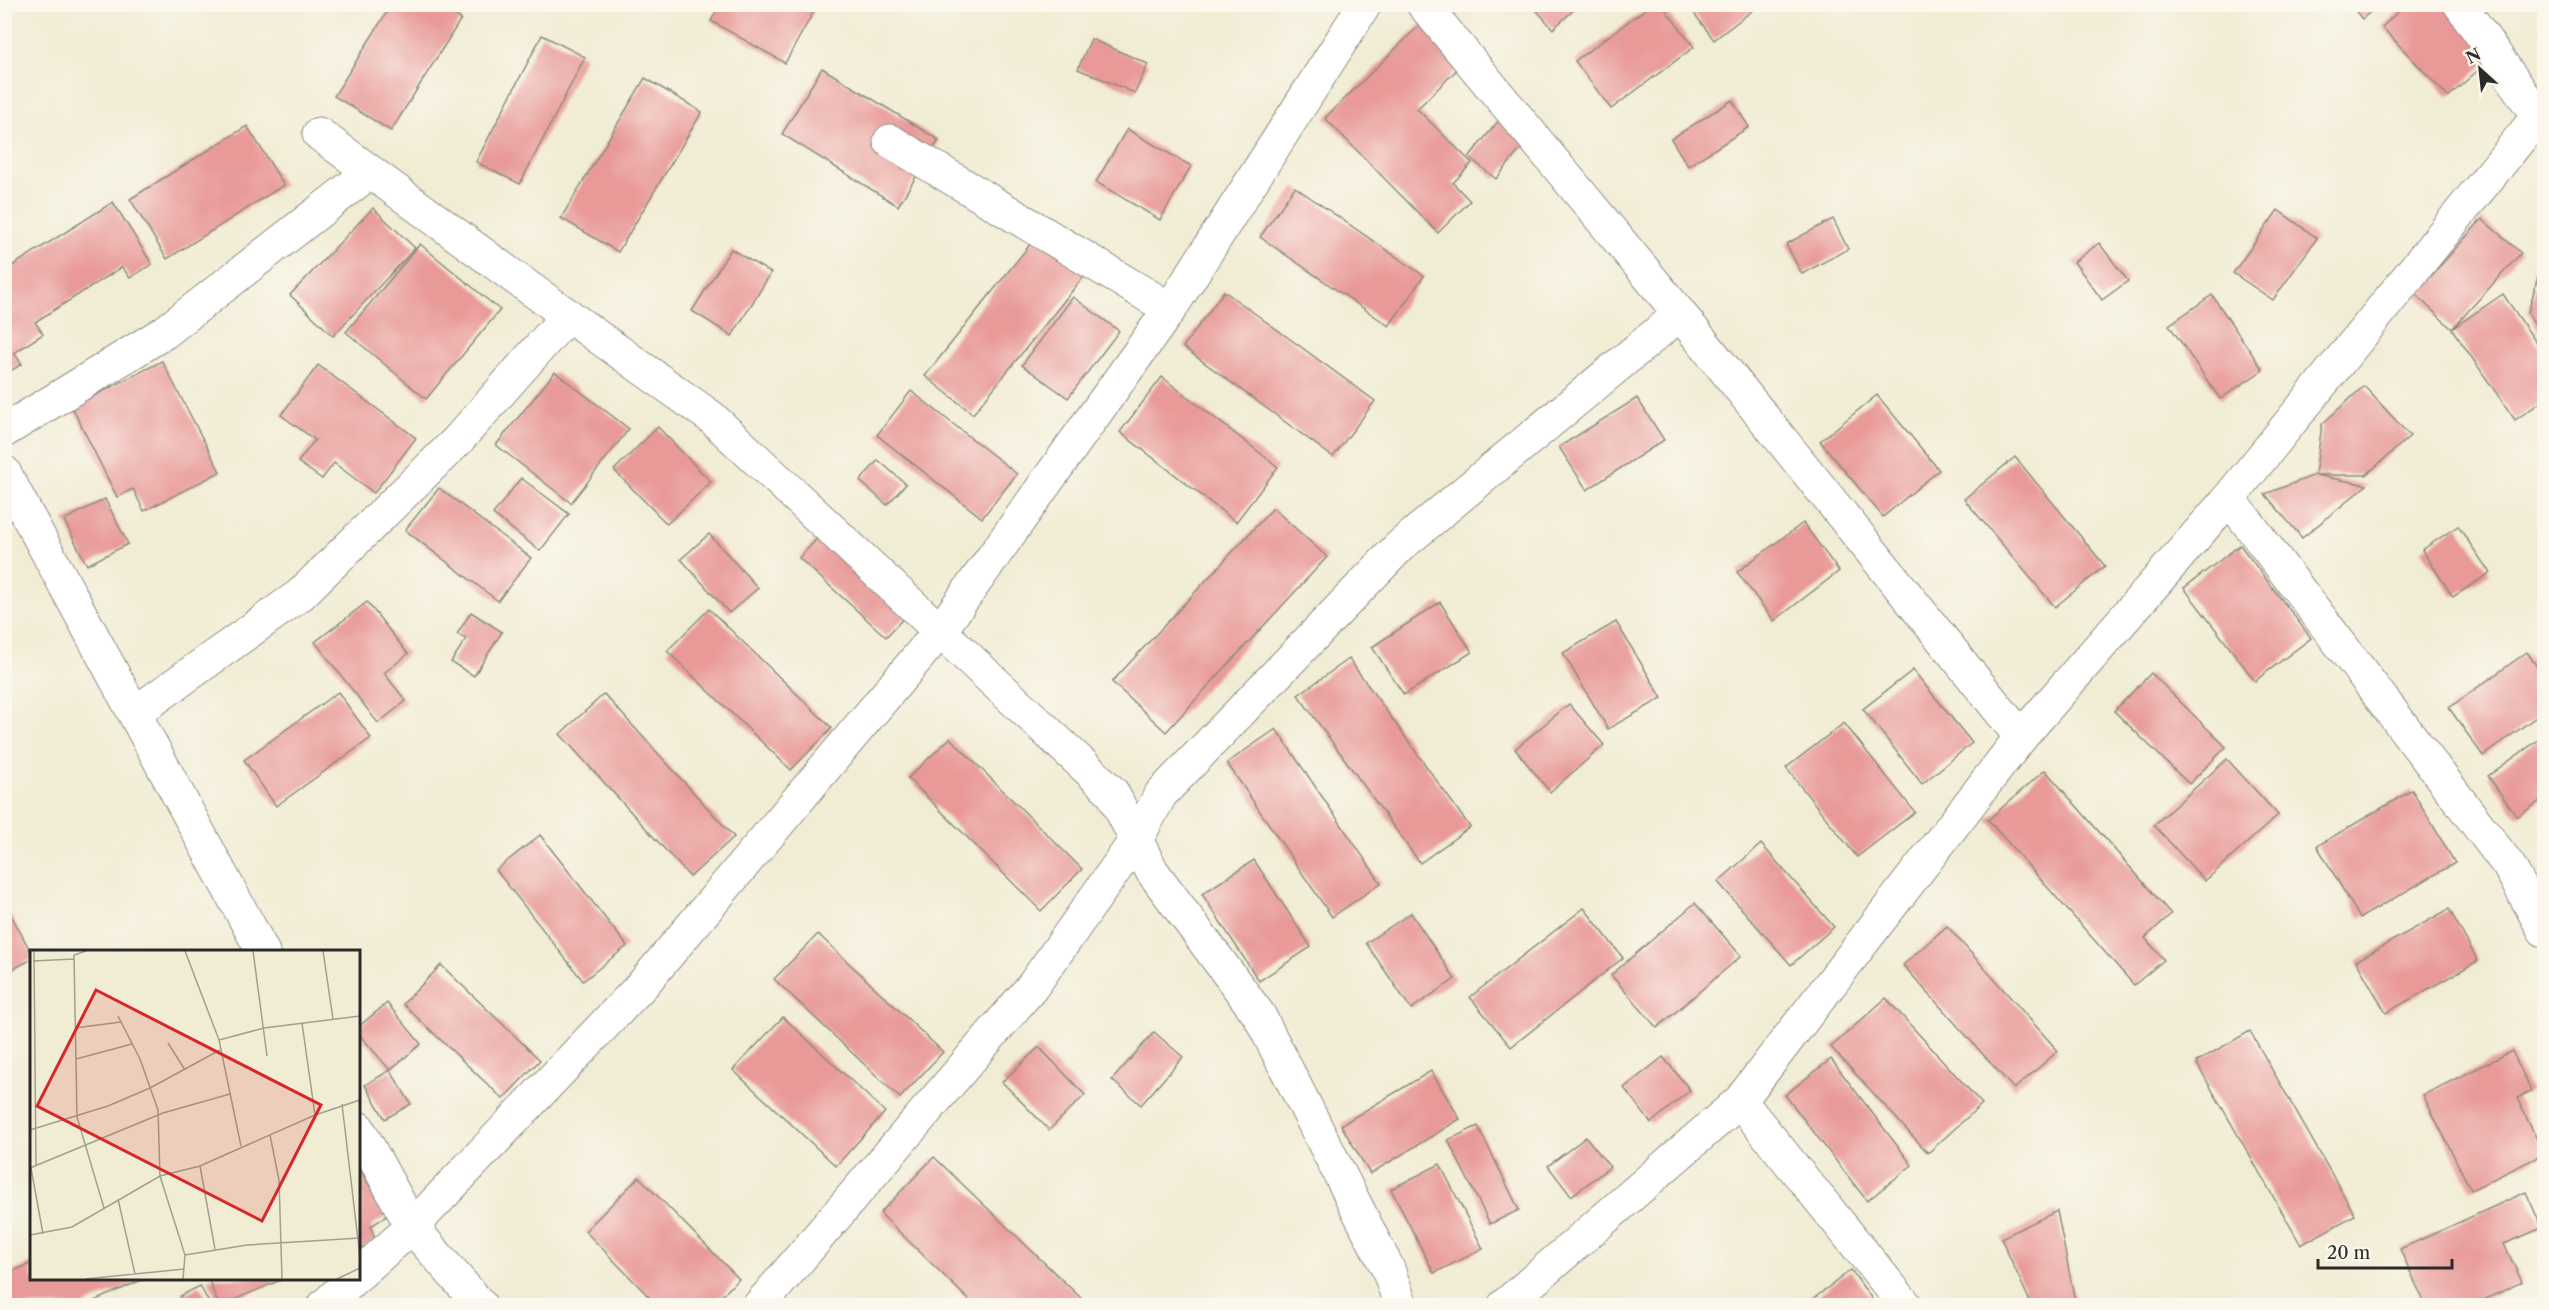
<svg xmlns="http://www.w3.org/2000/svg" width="2549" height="1310" font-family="'Libre Caslon Text',serif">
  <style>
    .building { fill: #e89998 }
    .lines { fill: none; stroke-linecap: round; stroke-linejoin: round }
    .minor-casing { stroke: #8e8c80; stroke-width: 35 }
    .minor { stroke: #fff; stroke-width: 33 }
    .inset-road { fill: none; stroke: #a29f90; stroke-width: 1.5 }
    .view { fill: #d62828; fill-opacity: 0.15; stroke: #d62828; stroke-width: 3 }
    .inset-edge { fill: none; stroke: #2b2b2b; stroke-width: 3 }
  </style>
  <rect width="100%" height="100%" fill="#fbf7ec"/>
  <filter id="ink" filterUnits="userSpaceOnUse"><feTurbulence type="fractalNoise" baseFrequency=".0167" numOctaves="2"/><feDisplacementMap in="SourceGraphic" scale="12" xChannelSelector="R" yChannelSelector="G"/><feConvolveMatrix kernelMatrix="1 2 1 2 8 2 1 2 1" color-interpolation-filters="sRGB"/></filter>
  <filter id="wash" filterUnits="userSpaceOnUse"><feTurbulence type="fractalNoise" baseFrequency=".008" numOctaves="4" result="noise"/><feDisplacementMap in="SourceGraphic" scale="24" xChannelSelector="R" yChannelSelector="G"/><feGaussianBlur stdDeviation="1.35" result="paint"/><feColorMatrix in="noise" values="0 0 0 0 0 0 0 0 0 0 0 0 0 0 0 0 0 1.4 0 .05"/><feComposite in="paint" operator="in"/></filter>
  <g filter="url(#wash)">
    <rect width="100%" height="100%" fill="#f1ecd4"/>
    <g id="blocks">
      <g class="building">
        <path d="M392,4H437L461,19L391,131L334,96Z"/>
        <path d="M720,4H818L785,63L711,21Z"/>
        <path d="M1531,4H1580L1553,29Z"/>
        <path d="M1687,4H1761L1714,40Z"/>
        <path d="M2350,4H2380L2362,19Z"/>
        <path d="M2406,4H2465L2504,47L2448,97L2382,27Z"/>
        <path d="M1651,5H1662L1694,47L1611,109L1575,61Z"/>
        <path d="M1437,8L1478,49L1417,109L1472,163L1453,183L1470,201L1438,233L1325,118Z"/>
        <path d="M542,35L585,57L520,184L476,162Z"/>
        <path d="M1091,39L1148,64L1135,93L1078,69Z"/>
        <path d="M822,68L939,140L898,206L782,134Z"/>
        <path d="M645,78L702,112L618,252L561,218Z"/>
        <path d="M1732,100L1749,127L1688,166L1671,139Z"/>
        <path d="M1513,103L1540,126L1496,179L1469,157Z"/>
        <path d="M247,126L284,185L167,259L130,199Z"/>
        <path d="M1127,129L1191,166L1160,220L1096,182Z"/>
        <path d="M1295,187L1424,276L1389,326L1260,237Z"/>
        <path d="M113,202L152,264L130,278L122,267L35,322L43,334L14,353L22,364L4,375V271Z"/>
        <path d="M373,208L415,248L333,336L290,295Z"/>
        <path d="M2278,210L2317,238L2273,300L2233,273Z"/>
        <path d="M1833,219L1848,249L1802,274L1786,244Z"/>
        <path d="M2482,219L2521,253L2452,329L2503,294L2544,354V400L2515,420L2452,329L2415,294Z"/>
        <path d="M1048,222L1097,260L973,414L925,376Z"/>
        <path d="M2099,243L2128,281L2102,300L2074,262Z"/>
        <path d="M420,244L500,310L426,399L346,332Z"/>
        <path d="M731,249L771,273L732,336L692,311Z"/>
        <path d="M2544,263V339L2528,313L2541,265Z"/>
        <path d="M1224,291L1375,401L1333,457L1183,347Z"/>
        <path d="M2212,295L2263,370L2220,399L2169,325Z"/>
        <path d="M1073,297L1119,331L1068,398L1022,365Z"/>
        <path d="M162,361L220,472L144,511L133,489L117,497L72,407Z"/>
        <path d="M318,365L416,438L374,493L334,463L322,479L298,462L315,440L281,415Z"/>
        <path d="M555,372L629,429L571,503L496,445Z"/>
        <path d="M1162,377L1278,467L1236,522L1120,432Z"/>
        <path d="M2364,386L2410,436L2366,475H2315L2367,485L2302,538L2265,494L2315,475L2322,424Z"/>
        <path d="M911,391L1017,474L982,518L877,435Z"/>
        <path d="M1877,395L1939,470L1883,517L1820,441Z"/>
        <path d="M1637,398L1664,440L1587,490L1559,447Z"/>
        <path d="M658,427L711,482L667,524L614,470Z"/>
        <path d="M2015,457L2105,566L2055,607L1964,499Z"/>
        <path d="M878,460L906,484L887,505L860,481Z"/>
        <path d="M521,478L569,514L540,551L493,514Z"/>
        <path d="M439,488L531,558L498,601L405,530Z"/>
        <path d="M105,499L128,544L87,565L64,520Z"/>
        <path d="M1273,508L1327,557L1166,732L1112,682Z"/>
        <path d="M837,517L924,596L886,637L799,558Z"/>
        <path d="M1803,523L1839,571L1774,621L1737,572Z"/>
        <path d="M2458,526L2490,573L2453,597L2422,550Z"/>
        <path d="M709,534L758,588L729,613L681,559Z"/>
        <path d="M2240,545L2311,638L2255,681L2184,588Z"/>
        <path d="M367,602L408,654L384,673L406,701L378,723L315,642Z"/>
        <path d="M1440,602L1472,652L1404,695L1372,647Z"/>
        <path d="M709,609L832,728L791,770L667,651Z"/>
        <path d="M471,612L502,632L474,676L451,662L466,639L457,634Z"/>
        <path d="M1616,622L1662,698L1608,729L1563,653Z"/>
        <path d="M2527,652L2544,677V711L2483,756L2449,708Z"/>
        <path d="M1349,659L1470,827L1420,863L1298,695Z"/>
        <path d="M1913,670L1972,743L1922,784L1863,709Z"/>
        <path d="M2151,673L2226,747L2189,784L2114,711Z"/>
        <path d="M338,692L371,738L276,806L244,760Z"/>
        <path d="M604,694L734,837L690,877L560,734Z"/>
        <path d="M1569,704L1604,745L1550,792L1515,749Z"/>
        <path d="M1844,723L1915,812L1857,857L1786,768Z"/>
        <path d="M1276,729L1381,883L1332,917L1227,763Z"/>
        <path d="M2544,736V798L2517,817L2488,776Z"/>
        <path d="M950,738L1082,869L1041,911L908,778Z"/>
        <path d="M2227,759L2278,815L2205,881L2154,825Z"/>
        <path d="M2045,770L2171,914L2145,938L2164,960L2134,985L1988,820Z"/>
        <path d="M2412,790L2455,863L2360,918L2317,846Z"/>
        <path d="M540,835L627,946L583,981L496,870Z"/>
        <path d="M1761,844L1834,927L1791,965L1718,882Z"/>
        <path d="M1254,860L1311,947L1259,981L1202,894Z"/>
        <path d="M1695,903L1741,956L1657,1028L1611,975Z"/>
        <path d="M1584,908L1623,958L1511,1047L1470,997Z"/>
        <path d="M2449,909L2478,961L2386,1013L2356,961Z"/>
        <path d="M1411,913L1455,979L1411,1009L1366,943Z"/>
        <path d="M11,915L32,954V959L4,974V919Z"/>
        <path d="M1947,926L2058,1051L2014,1089L1903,965Z"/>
        <path d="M818,934L943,1052L900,1098L774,979Z"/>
        <path d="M441,965L540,1060L503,1099L403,1004Z"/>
        <path d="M1886,998L1982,1104L1928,1153L1831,1047Z"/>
        <path d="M387,1003L421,1044L390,1070L358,1033V1027Z"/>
        <path d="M783,1017L885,1112L836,1166L733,1070Z"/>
        <path d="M2250,1031L2355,1215L2301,1245L2196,1062Z"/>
        <path d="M1154,1032L1183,1057L1141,1105L1112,1080Z"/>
        <path d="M1039,1047L1085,1095L1049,1130L1002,1082Z"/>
        <path d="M2512,1051L2531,1091L2517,1098L2544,1154L2471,1190L2423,1095Z"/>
        <path d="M1663,1057L1690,1090L1651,1123L1624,1088Z"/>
        <path d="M1831,1059L1912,1165L1867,1201L1785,1095Z"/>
        <path d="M390,1070L411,1104L385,1119L365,1085Z"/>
        <path d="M1431,1071L1460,1119L1370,1174L1341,1125Z"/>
        <path d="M1478,1126L1519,1210L1490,1224L1448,1140Z"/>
        <path d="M1586,1137L1610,1167L1571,1196L1548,1166Z"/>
        <path d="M934,1157L1082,1299L1076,1306H975L880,1213Z"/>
        <path d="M1440,1164L1483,1249L1434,1273L1391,1189Z"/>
        <path d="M358,1167L388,1215L371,1226L375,1241L358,1251Z"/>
        <path d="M639,1177L739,1279L711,1306H658L585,1231Z"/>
        <path d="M2526,1192L2542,1228L2504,1244L2522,1282L2471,1306H2426L2400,1249Z"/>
        <path d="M2057,1211L2076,1306H2032L2001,1238Z"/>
        <path d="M32,1263V1278H146L83,1306H5L4,1275Z"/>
        <path d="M1851,1270L1877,1306H1804Z"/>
        <path d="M208,1278H281V1280L219,1306Z"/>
        <path d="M200,1286L208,1301L200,1306H184L180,1296Z"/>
      </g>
    </g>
  </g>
  <g filter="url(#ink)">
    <use href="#blocks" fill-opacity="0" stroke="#8e8c80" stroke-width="1.5"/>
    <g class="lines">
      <g class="minor-casing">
        <g id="minor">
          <path d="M1423,4L1680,314L2021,737"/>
          <path d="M2460,4L2538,116"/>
          <path d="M319,134L518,280L711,417L1112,792L1152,871L1259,1015L1388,1269L1401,1306"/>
          <path d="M890,141L1170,309"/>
          <path d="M4,431L165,332L370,172"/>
          <path d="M4,472L263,952"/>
          <path d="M2229,498L2509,866L2544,930"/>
          <path d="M135,713L300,595L457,441L568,315"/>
          <path d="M1740,1101L1906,1306"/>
          <path d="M358,1128L412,1227L481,1306"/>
          <path d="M358,1275L412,1227L643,984L940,631L1170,309L1365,4"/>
          <path d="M324,1306L354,1278"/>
          <path d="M759,1306L1032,987L1136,840L1161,794L1400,546L1680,314"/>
          <path d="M1504,1306L1740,1101L2021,737L2229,498L2544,109"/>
        </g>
      </g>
      <use href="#minor" class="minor"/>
    </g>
  </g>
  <g transform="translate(30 950)">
    <rect width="330" height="330" fill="#f1ecd4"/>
    <path class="inset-road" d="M4,1L6,216M56,1L44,5L47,167L74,258M155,1L189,90L211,196M223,1L237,106M293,1L303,69M3,11L44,9M88,66L110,109L128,160L130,226L155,305L153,329M272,73L285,165M45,78L91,72M189,90L234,78L330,66M138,93L155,120M46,109L102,94M312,154L330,307M0,180L78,156L120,138L190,100M240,185L249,230L252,329M170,216L185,299M0,218L133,163L200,144M1,218L13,284M88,249L105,324M0,285L42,277L130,226L170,216L285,165L330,150M155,305L217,295L330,288M55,329L154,319M307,329L330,318"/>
    <path class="view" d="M66,40L291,155L232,271L7,156Z"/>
    <rect width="330" height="330" class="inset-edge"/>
  </g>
  <rect width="2549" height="1310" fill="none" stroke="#fbf7ec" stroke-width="24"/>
  <g transform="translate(2480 69) rotate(333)" stroke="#fbf7ec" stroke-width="4.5" paint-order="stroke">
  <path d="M0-4.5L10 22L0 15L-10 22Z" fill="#2b2b2b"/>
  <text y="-9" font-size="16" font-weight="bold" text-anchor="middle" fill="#2b2b2b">N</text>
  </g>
  <path d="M2318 1259v9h134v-9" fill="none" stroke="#2b2b2b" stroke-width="3"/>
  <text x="2327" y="1259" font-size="18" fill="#2b2b2b" stroke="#fbf7ec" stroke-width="4.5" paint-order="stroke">20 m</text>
</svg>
